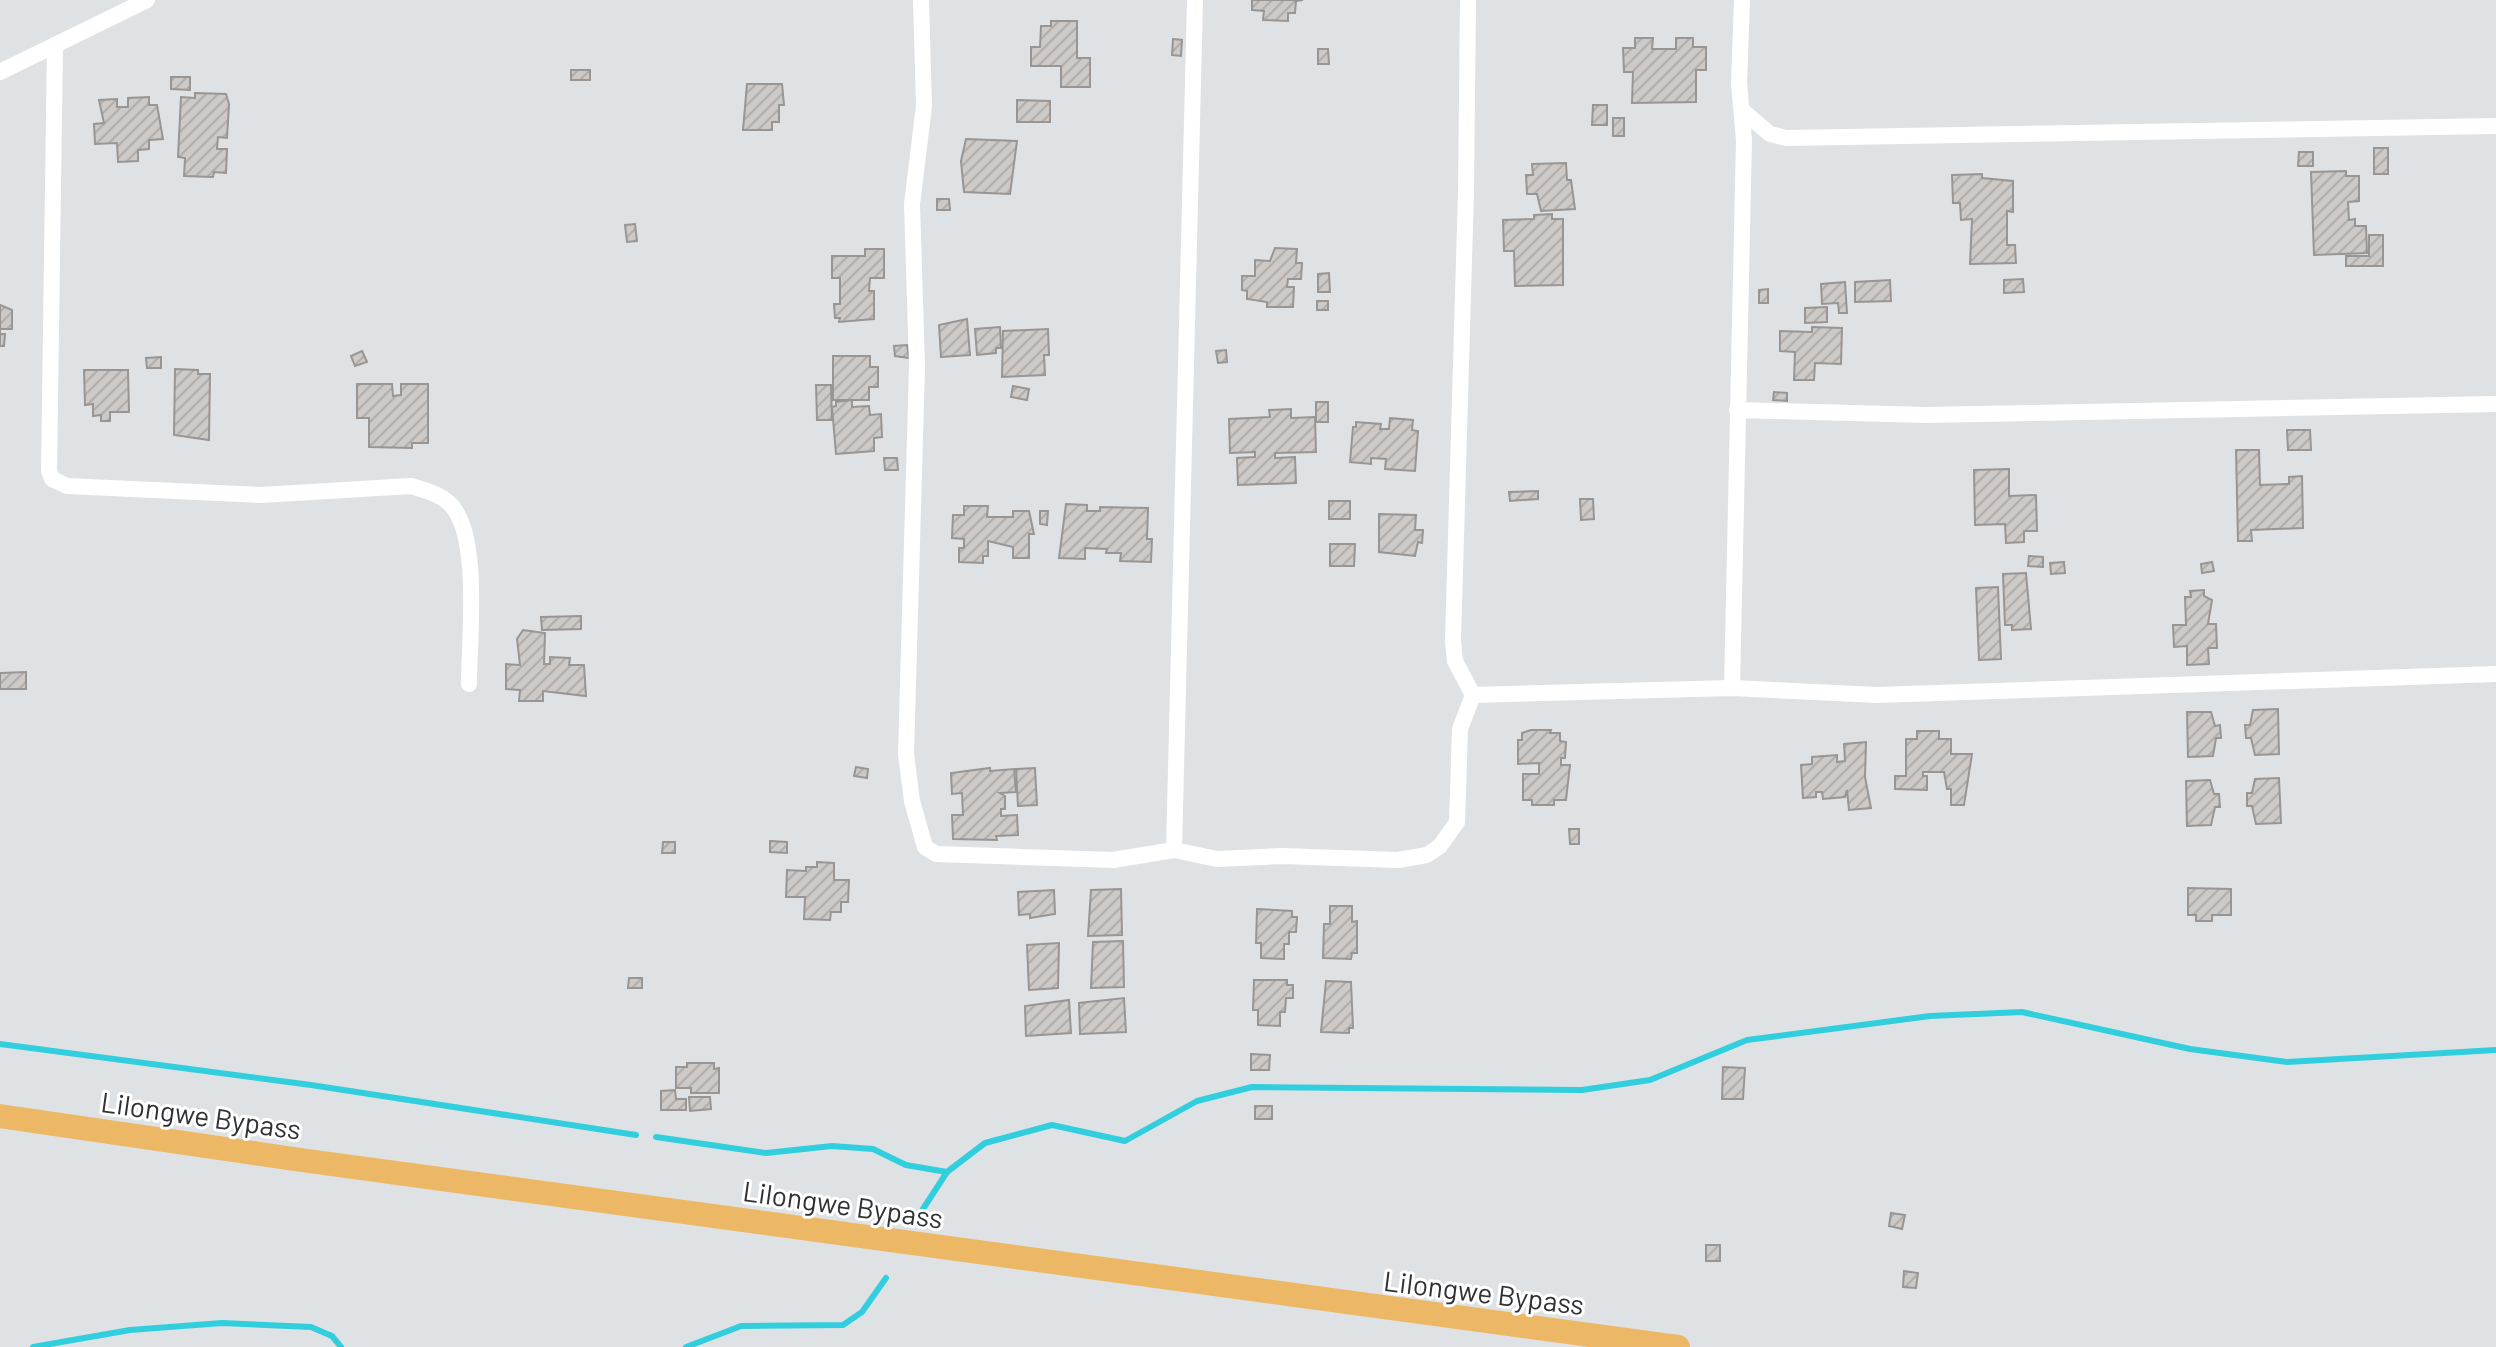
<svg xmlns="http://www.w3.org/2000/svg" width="2496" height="1347" font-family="Barlow,sans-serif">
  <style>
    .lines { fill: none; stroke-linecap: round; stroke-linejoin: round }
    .stream { stroke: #31cfdd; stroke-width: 6 }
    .building { fill: url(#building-hatch); stroke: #989592; stroke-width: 2 }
    .street { stroke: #fff; stroke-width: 16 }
    .primary { stroke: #edb866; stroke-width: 24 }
    .labels { text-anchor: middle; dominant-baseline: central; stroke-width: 6; stroke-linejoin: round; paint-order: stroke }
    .street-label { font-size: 28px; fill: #303133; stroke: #fff }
  </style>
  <defs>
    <pattern id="building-hatch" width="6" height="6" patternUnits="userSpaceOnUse" patternTransform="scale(2)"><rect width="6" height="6" fill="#ccc9c6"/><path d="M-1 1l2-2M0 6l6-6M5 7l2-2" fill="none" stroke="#b0adab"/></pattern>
  </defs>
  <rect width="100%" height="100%" fill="#dfe2e5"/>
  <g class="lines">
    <g class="stream">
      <path d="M0,1044L311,1085L636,1135"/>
      <path d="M656,1137L766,1153L832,1146L873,1149L906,1165L947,1172"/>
      <path d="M923,1209L947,1172L985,1143L1052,1125L1125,1141L1197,1101L1252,1087L1582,1090L1650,1080L1747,1040L1930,1016L2022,1012L2190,1049L2287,1062L2496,1050"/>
      <path d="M33,1347L130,1330L222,1323L311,1327L332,1336L341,1347"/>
      <path d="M686,1347L741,1326L843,1325L862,1312L886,1278"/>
    </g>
  </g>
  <g class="building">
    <path d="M1252,0H1303L1296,1L1295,13H1288V21L1263,20L1264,11L1252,10Z"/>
    <path d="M1051,21H1077V58H1090V87H1061V66H1031V47H1040L1041,26H1051Z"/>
    <path d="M1635,38H1653L1652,49H1676V38H1693V47H1706V70H1696V102L1632,103L1633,72H1624L1623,48H1635Z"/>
    <path d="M1173,39L1182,40L1181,56L1172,55Z"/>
    <path d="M1318,49H1328L1329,64H1318Z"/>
    <rect x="571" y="70" width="19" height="10"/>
    <path d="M171,77H190V90L171,89Z"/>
    <path d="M747,84H782L784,105H779V122H772V130H743Z"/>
    <path d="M195,93L226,94L229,104L227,138L218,137L217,149H227L226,173L214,172L213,177L184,176L185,158L178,157L181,97L195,98Z"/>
    <path d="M149,97V105H157L163,139L149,140V149L138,150V161L118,162L117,143L95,144L94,124L104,123L99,100L117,99V107H128V98Z"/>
    <path d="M1017,100L1050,101V122H1017Z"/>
    <path d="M1593,105H1607V125H1592Z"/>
    <rect x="1613" y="118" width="11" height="18"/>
    <path d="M966,139L1017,141L1010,194L964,192L961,161Z"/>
    <rect x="2374" y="148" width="14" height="26"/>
    <path d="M2299,152H2313V166H2298Z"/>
    <path d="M1566,163L1567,180H1571L1575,209L1541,211L1537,194H1527L1526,175H1533L1532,164Z"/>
    <path d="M2346,171V176H2359V201L2348,202L2349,220L2355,219V226H2366L2367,253L2314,255L2311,172Z"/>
    <path d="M1982,174V178L2013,181V212L2007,211V245H2015L2016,263L1970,264L1972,219L1961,220L1960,203H1953L1952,175Z"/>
    <path d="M937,199H949L950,210H937Z"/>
    <path d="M1552,214V219H1563V285L1515,286L1514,251H1504L1503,220L1534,219V215Z"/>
    <path d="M635,224L637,241L627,242L625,225Z"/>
    <path d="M2369,235H2383V266H2346V256H2369Z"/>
    <path d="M1275,248L1297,249L1296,263H1302L1301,279H1288L1287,287H1294L1293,307H1267V302L1247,299V291L1242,290V276H1255V260L1270,261Z"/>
    <path d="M865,249H884V278H870L869,291H874V319L839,322L840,318H835L834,304H840V278H832V256H865Z"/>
    <path d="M1329,273L1330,292H1318V274Z"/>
    <path d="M2023,279L2024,292L2004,293V280Z"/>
    <path d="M1890,280L1891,301L1855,302V282Z"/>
    <path d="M1845,282L1847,313H1839L1838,303L1822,304L1821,284Z"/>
    <path d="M1768,289V303H1759V290Z"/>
    <rect x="1317" y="301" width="11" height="9"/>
    <path d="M0,305L12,310V329H0V334H5L4,346H0Z"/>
    <path d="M1827,307V322L1805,323V308Z"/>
    <path d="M967,319L970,355L941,357L939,325Z"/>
    <path d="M1000,327L1001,348H996V353L977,355L975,329Z"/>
    <path d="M1812,327L1842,328L1841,364L1815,363L1814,380H1794L1795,352L1780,351V331L1812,332Z"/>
    <path d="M1048,329L1049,355H1044L1045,375L1002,377L1003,331Z"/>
    <path d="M907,345L909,358L895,356L894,346Z"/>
    <path d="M1226,350L1227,362L1218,363L1216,351Z"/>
    <path d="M362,351L367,362L355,366L351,356Z"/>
    <path d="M833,356H870V367H878V387H869V400H833Z"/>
    <path d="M161,357V368H147L146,358Z"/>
    <path d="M175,369L198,370V374H210L209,440L174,435Z"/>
    <path d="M84,370H128L129,412H110V421H101V415L93,416V404L85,405Z"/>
    <path d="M357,384H392L393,396L401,395V384H428V443H412V448L369,447V418H357Z"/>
    <path d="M816,385H831L832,420H817Z"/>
    <path d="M1013,386L1029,389L1027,400L1011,397Z"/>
    <path d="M1774,392L1787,393V401L1773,400Z"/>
    <path d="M852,400V407L869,406L870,415L881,414L882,437L874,438V451L836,454L832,407L836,406V402Z"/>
    <rect x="1316" y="402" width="12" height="20"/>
    <path d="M1291,409V418L1315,417L1316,452L1275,453V458L1295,457L1296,483L1238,485L1237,458L1255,457V452L1230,453L1229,419L1270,417L1269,410Z"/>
    <path d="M1390,418L1413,420L1412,430L1418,431L1415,471L1385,469L1386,459L1371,458V464L1350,462L1353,427H1356V422L1381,424L1380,429H1389Z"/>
    <path d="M2287,430H2310L2311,450H2288Z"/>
    <path d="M2236,450H2259L2260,485L2289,484V477L2302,476L2303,528L2251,530L2252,541H2238Z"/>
    <path d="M884,458H897L898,470H885Z"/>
    <path d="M2009,469V496L2036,495L2037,531H2024V542L2006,543L2005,524L1975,525L1974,470Z"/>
    <path d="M1538,491V499L1510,501L1509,492Z"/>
    <path d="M1580,499H1593L1594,519L1581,520Z"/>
    <rect x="1329" y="501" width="21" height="18"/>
    <path d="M1066,504L1087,505V511H1100V507L1148,508L1147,539H1152L1151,562L1120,561L1121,553H1106L1107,549L1085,548V559L1059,558Z"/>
    <path d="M964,506H988L987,517H1013V511H1029L1034,534H1029V558H1013V547L988,541V556H983V563L959,562V548H964V539L952,538L953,515H964Z"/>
    <path d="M1040,511H1048L1047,525L1040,524Z"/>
    <path d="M1379,514L1416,515L1415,530H1423L1422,543L1418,542L1415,556L1379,552Z"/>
    <path d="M1330,544H1355L1354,566H1330Z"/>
    <path d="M2029,556L2043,557V567L2028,566Z"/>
    <path d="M2064,562L2065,573L2051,574L2050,563Z"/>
    <path d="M2212,562L2214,571L2202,573L2201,564Z"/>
    <path d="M2026,573L2031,629L2012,630V625H2005L2003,574Z"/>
    <path d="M1998,587L2001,659L1979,660L1976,588Z"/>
    <path d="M2204,590V596L2212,600L2208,624H2216L2217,648H2208L2209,664L2187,665V646L2174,647L2173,625H2186L2185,597H2191L2190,591Z"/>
    <path d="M581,616V629L542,630L541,617Z"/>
    <path d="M523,630L545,633L544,664H550V657L570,658L569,665H584L586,696L543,691V701H519L520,690L506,689V664L520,665L517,639Z"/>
    <path d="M26,672V689H0V673Z"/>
    <path d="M2278,709L2279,754L2255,755L2251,738H2246L2245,725H2250L2253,710Z"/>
    <path d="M2187,712H2211L2215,726L2220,725L2221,738H2216L2213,756L2188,757Z"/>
    <path d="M1531,730H1551L1550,733H1560V741L1566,742L1565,758H1561V765H1570L1566,800H1554V805H1532V800H1523V774H1539V763L1518,764V740H1522V733Z"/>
    <path d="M1917,731H1939V739H1951V754H1972L1964,805H1951V789H1947L1944,772H1923V776H1927V790L1895,789V776H1906V739H1917Z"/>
    <path d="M1866,742L1865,777L1871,808L1849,810L1847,790L1845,797L1823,799L1822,792H1816V797L1803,798L1801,765L1812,764V757L1837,755V762L1845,761L1844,744Z"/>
    <path d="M856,767L868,769L867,778L854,776Z"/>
    <path d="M990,768V771L1014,769L1016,792L1000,793L1005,796V809H1001V816L1017,815L1018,835L996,836L997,840L953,839L952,815H963L962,793L952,794L951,773Z"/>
    <path d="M1035,768L1037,805L1018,806L1016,769Z"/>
    <path d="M2279,778L2281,823L2256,824L2252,806H2247V793H2252L2255,779Z"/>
    <path d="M2210,780L2214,794H2219L2220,807H2215L2211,825L2187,826L2186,781Z"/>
    <path d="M1569,829H1579V844H1570Z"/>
    <path d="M770,841L787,842V853L770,852Z"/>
    <path d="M663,842H675V853H662Z"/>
    <path d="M817,862L834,863V880H849L848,902H841V912H831L830,920L804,919L805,897H786L787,870L806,871V867H817Z"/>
    <path d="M2188,888L2231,889V915H2212V921H2196V915H2188Z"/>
    <path d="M1121,889L1122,935L1088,936L1091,890Z"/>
    <path d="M1054,890L1055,914L1030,918V914L1019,915L1018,892Z"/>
    <path d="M1330,906H1352V922L1357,921V953H1352L1351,959L1323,958L1324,924H1330Z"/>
    <path d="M1257,909L1292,911V917H1297L1296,932H1289V944H1284V959L1261,958V943H1256Z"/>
    <path d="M1123,941L1124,987L1091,988L1093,942Z"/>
    <path d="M1059,943L1058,988L1029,990L1027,945Z"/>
    <path d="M629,978H642V988H628Z"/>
    <path d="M1254,980H1287V985H1293V998H1286L1285,1012H1280V1026L1258,1025V1010H1253Z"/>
    <path d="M1326,981L1351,982L1353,1028H1349V1033L1321,1032Z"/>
    <path d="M1124,998L1126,1032L1080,1034L1079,1003Z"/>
    <path d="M1069,1000L1071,1033L1026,1036L1025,1006Z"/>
    <path d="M1251,1054L1270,1055L1269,1070H1251Z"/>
    <path d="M687,1063H714V1069L719,1068V1093H691V1088H676V1067H687Z"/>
    <path d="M1723,1067L1745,1068L1743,1099H1722Z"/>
    <path d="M675,1090L676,1099H686V1110H661V1091Z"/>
    <path d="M689,1097H710L711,1109L690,1111Z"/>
    <rect x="1255" y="1106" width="17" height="13"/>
    <path d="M1891,1213L1905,1215L1902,1229L1889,1226Z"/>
    <rect x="1706" y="1245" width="14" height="16"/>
    <path d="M1904,1271L1918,1273L1916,1288L1903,1287Z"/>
  </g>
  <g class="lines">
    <g class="street">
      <path d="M921,0L924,106L912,204L917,366L906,754L912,801L925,847L936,854L1113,860L1174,850L1217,859L1282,856L1398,860L1427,855L1440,846L1457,822L1460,729L1473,695"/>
      <path d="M1468,0L1466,191L1453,641L1455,661L1473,695"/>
      <path d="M55,45L49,471L52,479L67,486L261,495L411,486C424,490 440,494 450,504C481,534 469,641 469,684"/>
      <path d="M0,72L147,0"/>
      <path d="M1743,111L1770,134L1786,138L2496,126"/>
      <path d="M1737,410L1925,415L2496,404"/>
      <path d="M1732,688L1744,140L1739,83L1742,0"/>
      <path d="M1473,695L1732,688L1877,695L2496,674"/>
      <path d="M1174,850L1195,0"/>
    </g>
    <path class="primary" d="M0,1116L301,1160L1678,1347"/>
  </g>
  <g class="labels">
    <g class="street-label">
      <text transform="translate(201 1115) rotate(8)">Lilongwe Bypass</text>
      <text transform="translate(843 1204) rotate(8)">Lilongwe Bypass</text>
      <text transform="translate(1484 1292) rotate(7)">Lilongwe Bypass</text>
    </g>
  </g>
</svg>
